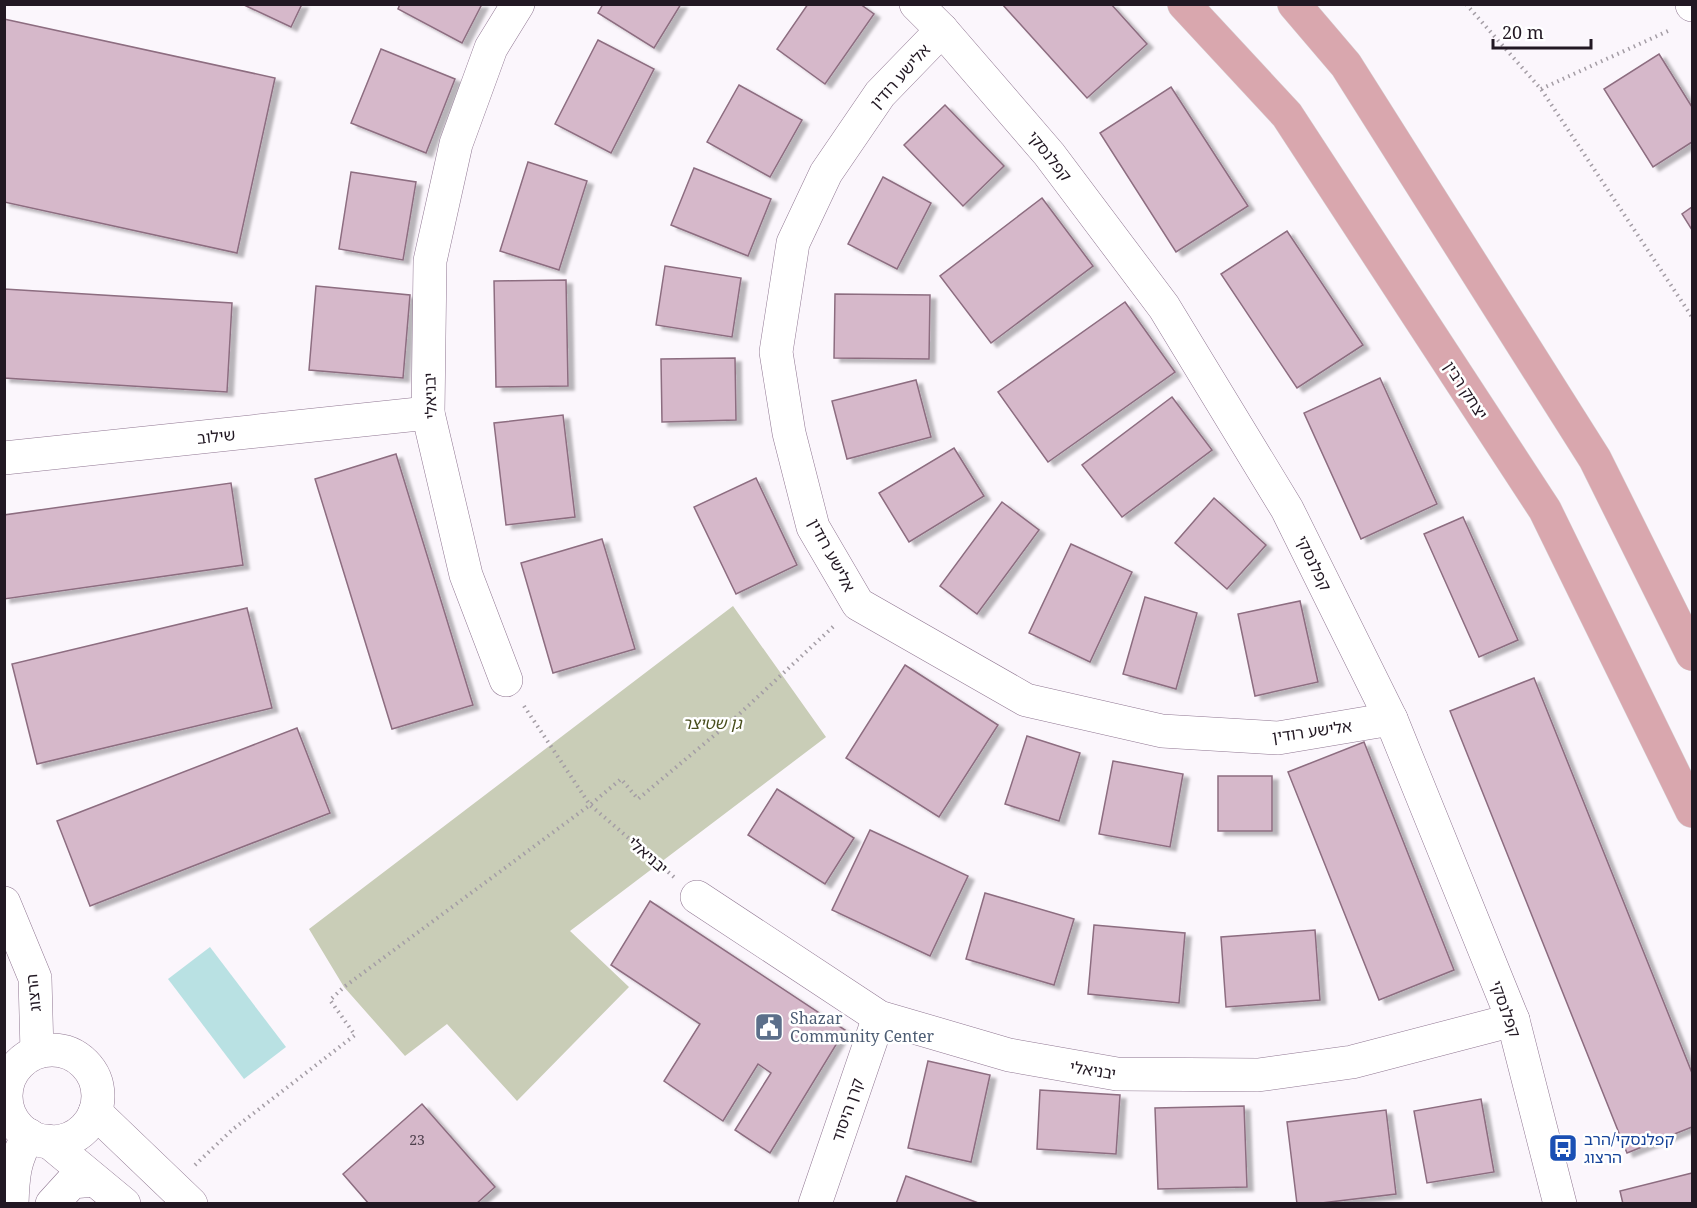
<svg xmlns="http://www.w3.org/2000/svg" width="1697" height="1208" font-family="'Noto Serif','Noto Sans Hebrew',serif">
  <style>
    .green { fill: #c9cdb7 }
    .water { fill: #b9e1e3 }
    .building { fill: #d6b8ca; stroke: #8d6d80; stroke-width: 1.5; filter: url(#shadow) }
    .lines { fill: none; stroke-linecap: round; stroke-linejoin: round }
    .minor-casing { stroke: #907792; stroke-width: 34 }
    .major-casing { stroke: #d7d5d7; stroke-width: 34 }
    .path { stroke: #a49da5; stroke-width: 4; stroke-dasharray: 1.5 4.5; stroke-linecap: butt }
    .minor { stroke: #fff; stroke-width: 33 }
    .major { stroke: #d9a7ae; stroke-width: 33 }
    .labels { text-anchor: middle; dominant-baseline: central; stroke-width: 5; stroke-linejoin: round; paint-order: stroke }
    .number-label { font-size: 14px; fill: #4f404d }
    .street-label { font-size: 16px; fill: #221823; stroke: #fff }
    .park-label { font-size: 16px; font-style: italic; fill: #484e1d; stroke: #fff }
    .service-label { font-size: 16px; fill: #4e5e75; stroke: #fff; text-anchor: start }
    .transit-label { font-size: 16px; fill: #164399; stroke: #fff; text-anchor: start }
  </style>
  <defs>
    <filter id="shadow"><feDropShadow dx="6" dy="4" stdDeviation="1.5" flood-color="#0004"/></filter>
  </defs>
  <rect width="100%" height="100%" fill="#fbf6fc"/>
  <path class="green" d="M733,606L826,737L570,931L629,987L517,1101L447,1024L405,1056L344,987L309,929Z"/>
  <path class="water" d="M210,947L286,1047L244,1079L168,979Z"/>
  <g class="building">
    <path d="M242,4H302L291,27Z"/>
    <path d="M400,4H482L462,43L398,9Z"/>
    <path d="M603,4H681L654,48L598,13Z"/>
    <path d="M808,4H860L874,14L825,84L777,49Z"/>
    <path d="M1002,4H1111L1147,44L1087,98Z"/>
    <path d="M4,19L275,78L237,253L4,202Z"/>
    <path d="M598,40L654,69L611,153L555,124Z"/>
    <path d="M381,49L455,79L426,153L351,123Z"/>
    <path d="M1659,54L1692,107V142L1653,167L1604,89Z"/>
    <path d="M739,85L802,120L770,177L707,142Z"/>
    <path d="M1171,87L1248,206L1176,252L1100,133Z"/>
    <path d="M945,105L1004,166L963,206L904,145Z"/>
    <path d="M528,162L587,181L559,270L500,251Z"/>
    <path d="M694,168L771,199L748,256L671,225Z"/>
    <path d="M351,172L416,182L403,260L339,249Z"/>
    <path d="M883,177L931,203L897,269L848,244Z"/>
    <path d="M1042,198L1093,266L991,343L940,276Z"/>
    <path d="M1692,207V230L1682,214Z"/>
    <path d="M1287,231L1363,345L1297,388L1221,274Z"/>
    <path d="M665,266L741,278L732,337L656,325Z"/>
    <path d="M566,280L568,386L496,387L494,281Z"/>
    <path d="M316,286L410,295L403,378L309,370Z"/>
    <path d="M4,289L232,303L227,392L4,378Z"/>
    <path d="M835,294L930,295L929,359L834,358Z"/>
    <path d="M1125,302L1175,372L1048,462L998,392Z"/>
    <path d="M735,358L736,420L662,422L661,359Z"/>
    <path d="M1380,378L1437,504L1361,539L1304,413Z"/>
    <path d="M916,380L931,437L847,459L832,401Z"/>
    <path d="M1172,397L1212,450L1122,517L1082,465Z"/>
    <path d="M563,415L575,517L506,525L494,423Z"/>
    <path d="M954,448L984,496L909,542L879,493Z"/>
    <path d="M396,454L473,705L392,729L315,479Z"/>
    <path d="M756,478L797,565L736,594L694,507Z"/>
    <path d="M231,483L243,565L4,599V515Z"/>
    <path d="M1214,498L1266,545L1227,589L1175,543Z"/>
    <path d="M1002,502L1039,530L977,614L940,586Z"/>
    <path d="M1463,517L1518,640L1479,657L1424,534Z"/>
    <path d="M602,539L635,649L553,673L521,563Z"/>
    <path d="M1071,544L1132,572L1090,662L1029,633Z"/>
    <path d="M1145,597L1197,613L1176,689L1123,674Z"/>
    <path d="M1300,601L1318,682L1255,696L1238,614Z"/>
    <path d="M247,608L272,708L37,764L12,664Z"/>
    <path d="M905,665L998,725L939,817L846,758Z"/>
    <path d="M1534,678L1692,1073V1127L1627,1153L1450,711Z"/>
    <path d="M297,728L330,813L90,906L57,821Z"/>
    <path d="M1027,736L1080,753L1059,821L1005,804Z"/>
    <path d="M1364,742L1454,970L1379,1000L1288,772Z"/>
    <path d="M1113,761L1183,774L1170,847L1099,834Z"/>
    <rect x="1218" y="776" width="54" height="55"/>
    <path d="M777,789L854,838L825,884L748,835Z"/>
    <path d="M870,830L968,876L930,956L832,910Z"/>
    <path d="M985,893L1074,919L1054,985L966,959Z"/>
    <path d="M650,901L845,1030L770,1153L735,1130L771,1073L758,1064L723,1121L664,1081L700,1024L611,965Z"/>
    <path d="M1094,925L1185,933L1179,1003L1088,994Z"/>
    <path d="M1315,930L1320,1000L1226,1007L1221,937Z"/>
    <path d="M928,1061L990,1075L971,1162L908,1148Z"/>
    <path d="M1040,1090L1120,1095L1116,1154L1037,1149Z"/>
    <path d="M1481,1099L1494,1172L1427,1183L1414,1111Z"/>
    <path d="M422,1104L495,1187L476,1204H369L343,1174Z"/>
    <path d="M1244,1106L1247,1187L1158,1189L1155,1108Z"/>
    <path d="M1386,1110L1396,1194L1313,1204H1297L1287,1122Z"/>
    <path d="M1692,1173V1204H1623L1620,1191Z"/>
    <path d="M906,1176L981,1204H896Z"/>
  </g>
  <g class="lines">
    <g class="minor-casing">
      <g id="minor">
        <path d="M916,4L942,30L1049,154L1164,307L1287,509L1391,719L1513,1020L1560,1204"/>
        <path d="M1692,4V5"/>
        <path d="M942,30L880,94L826,173L793,243L776,352L789,433L813,527L858,604L1026,700L1162,731L1278,738L1391,719"/>
        <path d="M4,458L428,413"/>
        <path d="M506,680L466,575L428,413L430,261L456,144L491,48L518,4"/>
        <path d="M697,897L879,1017L1009,1055L1117,1074L1258,1075L1352,1062L1513,1020"/>
        <path d="M4,903L35,978L37,1052"/>
        <circle cx="52" cy="1096" r="46"/>
        <path d="M95,1112L191,1204"/>
        <path d="M48,1141L124,1204"/>
        <path d="M12,1204C13,1175 14,1160 29,1135"/>
        <path d="M52,1204L72,1182L94,1180"/>
        <path d="M815,1204L879,1017"/>
      </g>
    </g>
    <g class="major-casing">
      <g id="major">
        <path d="M1184,4L1287,115L1545,510L1692,811"/>
        <path d="M1294,4L1346,65L1595,459L1692,654"/>
      </g>
    </g>
    <g class="path">
      <path d="M1466,4L1541,89L1692,317"/>
      <path d="M1541,89L1670,30"/>
      <path d="M524,706L590,805L674,877"/>
      <path d="M195,1165L232,1130L355,1035L330,1000L344,987L590,805L621,779L638,799L735,718L835,625"/>
    </g>
    <use href="#minor" class="minor"/>
    <use href="#major" class="major"/>
  </g>
  <defs>
    <g id="civic-square" transform="scale(1.5)"><rect x="-9" y="-9" width="18" height="18" rx="4" fill="#5c6f8a" stroke="#fff"/><path d="M-.6-6.5H3V-4.5H.6V-3L4-1V1h2V6H-6V1h2V-1L-.6-3ZM-1.2 2.5V6h2.4V2.5Z" fill="#fff"/></g>
    <g id="bus-square" transform="scale(1.5)"><rect x="-9" y="-9" width="18" height="18" rx="4" fill="#1a4fb4" stroke="#fff"/><path d="M-5-6H5V4H4V6H2V4H-2V6H-4V4H-5ZM-3.5-4V0h7V-4ZM-3.5 1.2v1.5H-2V1.2ZM2 1.2v1.5H3.5V1.2Z" fill="#fff"/></g>
  </defs>
  <g fill-rule="evenodd">
    <use href="#civic-square" x="769" y="1027"/>
    <use href="#bus-square" x="1563" y="1148"/>
  </g>
  <g class="labels">
    <g class="number-label">
      <text x="417" y="1139">23</text>
    </g>
    <g class="street-label">
      <text transform="translate(900 76) rotate(-48)">אלישע רודין</text>
      <text transform="translate(1050 156) rotate(51)">קפלנסקי</text>
      <text transform="translate(1466 390) rotate(57)">יצחק רבין</text>
      <text transform="translate(430 396) rotate(-92)">יבניאלי</text>
      <text transform="translate(216 436) rotate(-6)">שילוב</text>
      <text transform="translate(832 555) rotate(62)">אלישע רודין</text>
      <text transform="translate(1314 563) rotate(64)">קפלנסקי</text>
      <text transform="translate(1312 731) rotate(-8)">אלישע רודין</text>
      <text transform="translate(648 855) rotate(41)">יבניאלי</text>
      <text transform="translate(33 993) rotate(-96)">הרצוג</text>
      <text transform="translate(1506 1009) rotate(70)">קפלנסקי</text>
      <text transform="translate(1093 1070) rotate(9)">יבניאלי</text>
      <text transform="translate(847 1110) rotate(-71)">קרן היסוד</text>
    </g>
    <g class="park-label">
      <text x="712" y="723">גן שטיצר</text>
    </g>
    <g class="service-label">
      <text x="790" y="1018">Shazar<tspan x="790" dy="18">Community Center</tspan></text>
    </g>
    <g class="transit-label">
      <text x="1584" y="1139">קפלנסקי/הרב<tspan x="1584" dy="18">הרצוג</tspan></text>
    </g>
  </g>
  <rect width="1697" height="1208" fill="none" stroke="#221823" stroke-width="12"/>
  <path d="M1493 39v9h98v-9" fill="none" stroke="#221823" stroke-width="3"/>
  <text x="1502" y="39" font-size="18" fill="#221823" stroke="#ffffff" stroke-width="4.5" paint-order="stroke">20 m</text>
</svg>
